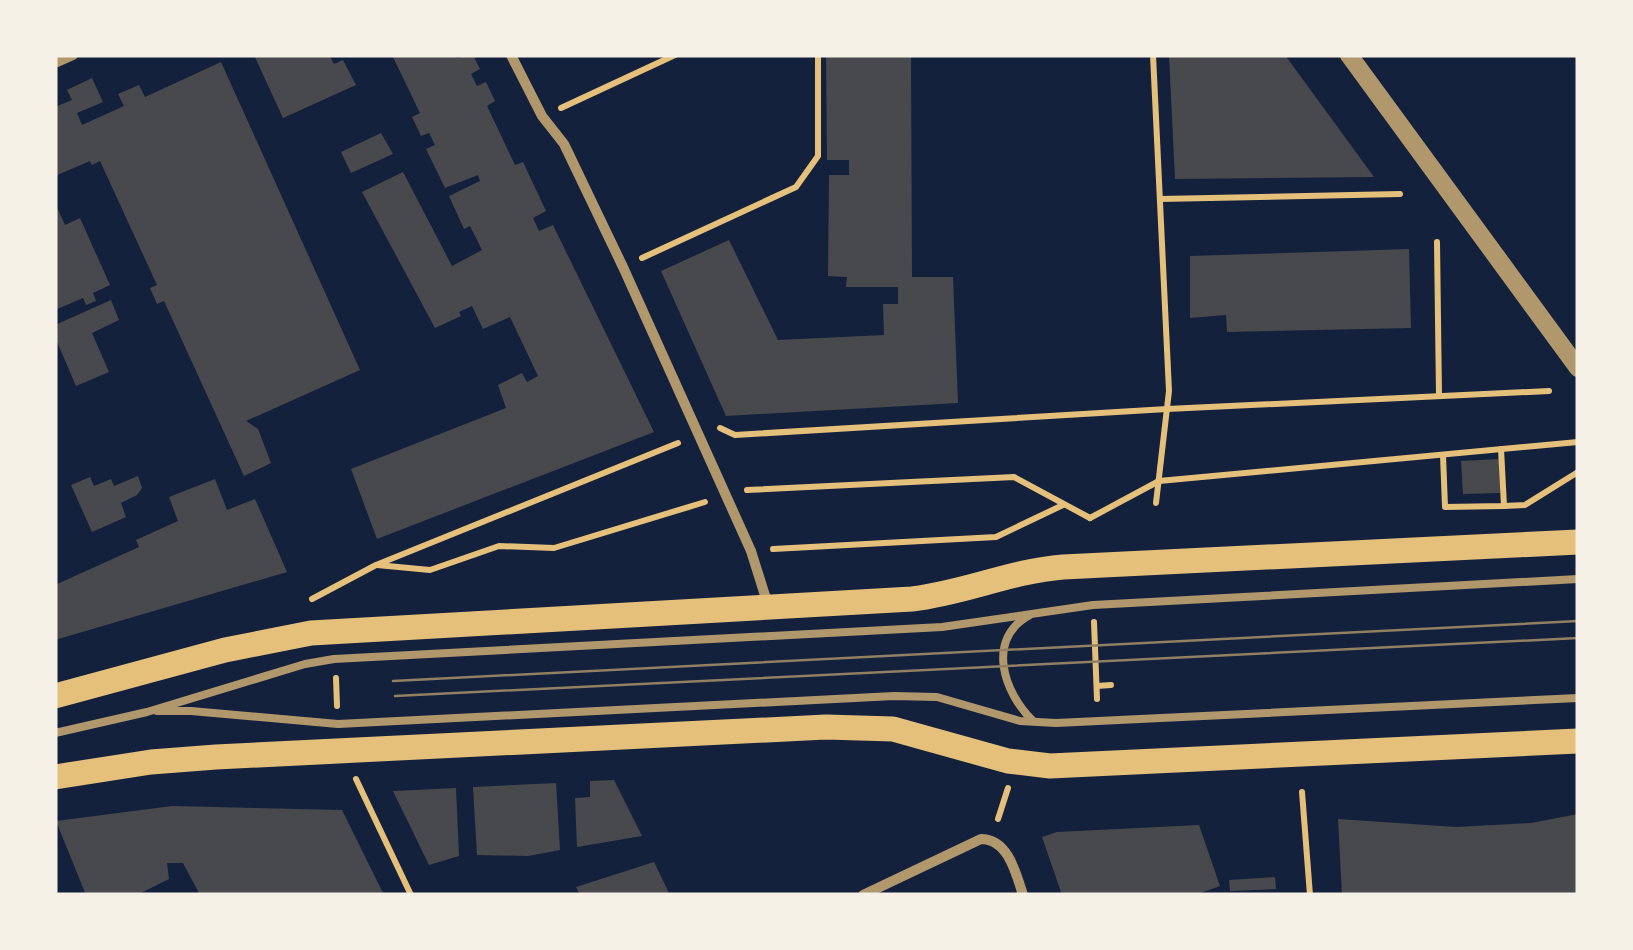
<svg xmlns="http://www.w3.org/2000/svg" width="1633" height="950" font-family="Bitter,serif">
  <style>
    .building { fill: #48494c }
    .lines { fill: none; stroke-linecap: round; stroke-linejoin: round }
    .path { stroke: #e5c07b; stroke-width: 6 }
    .service { stroke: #b1986c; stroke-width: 8 }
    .minor { stroke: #b1986c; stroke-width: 10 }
    .tertiary { stroke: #b1986c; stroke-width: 18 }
    .primary { stroke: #e5c07b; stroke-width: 25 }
    .tram { stroke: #918062; stroke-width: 2.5 }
  </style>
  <rect width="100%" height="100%" fill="#14213d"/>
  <g class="building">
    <path d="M254,55H329L334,64L343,60L356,85L283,118Z"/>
    <path d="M392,55H455L457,58L473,55L480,69L471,74L477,86L486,82L495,101L487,106L515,165L523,162L546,211L533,218L539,231L553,225L654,432L377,539L351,469L506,408L498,385L522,373L527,382L538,376L510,317L483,329L472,306L459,312L461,316L435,328L362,192L403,172L452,266L482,250L470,226L464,229L449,196L480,181L478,175L445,188L426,149L435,145L429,133L421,136L412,117L420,113Z"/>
    <path d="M826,55H911L912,277H953L958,403L726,416L661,271L729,240L778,340L884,335L883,304H898V287H846L847,277L828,276L829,175H849V160H827Z"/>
    <path d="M1169,55H1285L1374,177L1175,179Z"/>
    <path d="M221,62L360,370L246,421L258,429L271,463L244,476L164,301L157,304L150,288L157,285L100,161L92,165L90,161L55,176V107L72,100L67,90L92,78L103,102L77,113L82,125L124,106L118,94L139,85L145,97Z"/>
    <path d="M381,133L393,154L351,173L341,152Z"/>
    <path d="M55,203L65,225L80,218L110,285L93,293L96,301L86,305L83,298L55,310Z"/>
    <path d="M1409,249L1411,328L1227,332L1226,315L1190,318V256Z"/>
    <path d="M111,300L119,320L92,333L109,372L76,386L55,337V325Z"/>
    <path d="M1499,459L1500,493L1463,494L1461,461Z"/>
    <path d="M138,476L142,488L137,495L121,503L126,517L92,532L71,485L90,477L94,486L111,479L114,486Z"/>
    <path d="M215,479L227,510L255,499L287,572L55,640V585L139,547L136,540L178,521L169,497Z"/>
    <path d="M614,780L642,836L577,847L575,798L590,797V781Z"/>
    <path d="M556,783L560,850L528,856L477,855L473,787Z"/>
    <path d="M456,788L459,856L429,865L393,791Z"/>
    <path d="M172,806L342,810L384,895H200L183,863H167L169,879L137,895H86L56,821Z"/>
    <path d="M1578,814V895H1342L1338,819L1456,827L1531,823Z"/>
    <path d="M1199,825L1220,886L1195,895H1062L1042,837L1057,832Z"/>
    <path d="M654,862L670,895H580L576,887Z"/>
    <path d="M1275,877L1276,889L1230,891L1229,880Z"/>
  </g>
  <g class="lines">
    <g class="path">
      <path d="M1153,55L1169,391L1156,503"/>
      <path d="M561,108L675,55"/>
      <path d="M1160,199L1400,194"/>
      <path d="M1437,242L1439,396"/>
      <path d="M642,258L796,187L818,156V55"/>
      <path d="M720,428L735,435L1167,409L1549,391"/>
      <path d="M1443,455L1445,507L1504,506L1501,449"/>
      <path d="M747,490L1014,477L1090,518"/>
      <path d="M1504,506L1525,505L1578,472"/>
      <path d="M1090,518L1159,481L1578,442"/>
      <path d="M773,549L996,537L1063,505"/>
      <path d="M377,565L430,570L499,546L554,548L705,502"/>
      <path d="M312,599L376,565L678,443"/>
      <path d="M1094,622L1097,699"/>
      <path d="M336,678L337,706"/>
      <path d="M1097,686L1111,685"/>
      <path d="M356,779L411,895"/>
      <path d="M1302,792L1310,895"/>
      <path d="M998,819L1008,788"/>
    </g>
    <g class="service">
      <path d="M1030,615C985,639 1004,693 1033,721"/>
      <path d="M157,711H191L338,724L894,696L937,697L1020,721L1056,723L1578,698"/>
      <path d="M55,733L147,712L305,664L334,659L942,627L1093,605L1578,579"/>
    </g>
    <g class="minor">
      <path d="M511,55L542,116L564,144L623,267L751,551L768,605"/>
      <path d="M55,63L73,55"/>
      <path d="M863,895L981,839C1008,839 1016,873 1023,895"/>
    </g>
    <path class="tertiary" d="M1349,55L1578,368"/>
    <g class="primary">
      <path d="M55,696L225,650L311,633L912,599C964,593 1011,571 1063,567L1578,542"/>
      <path d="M55,777L151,762L216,757L826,727L893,729L1008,761L1050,766L1578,741"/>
    </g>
    <g class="tram">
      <path d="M393,681L1578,621"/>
      <path d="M395,696L1578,638"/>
    </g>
  </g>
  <rect width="1633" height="950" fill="none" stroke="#f6f1e7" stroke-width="115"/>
</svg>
